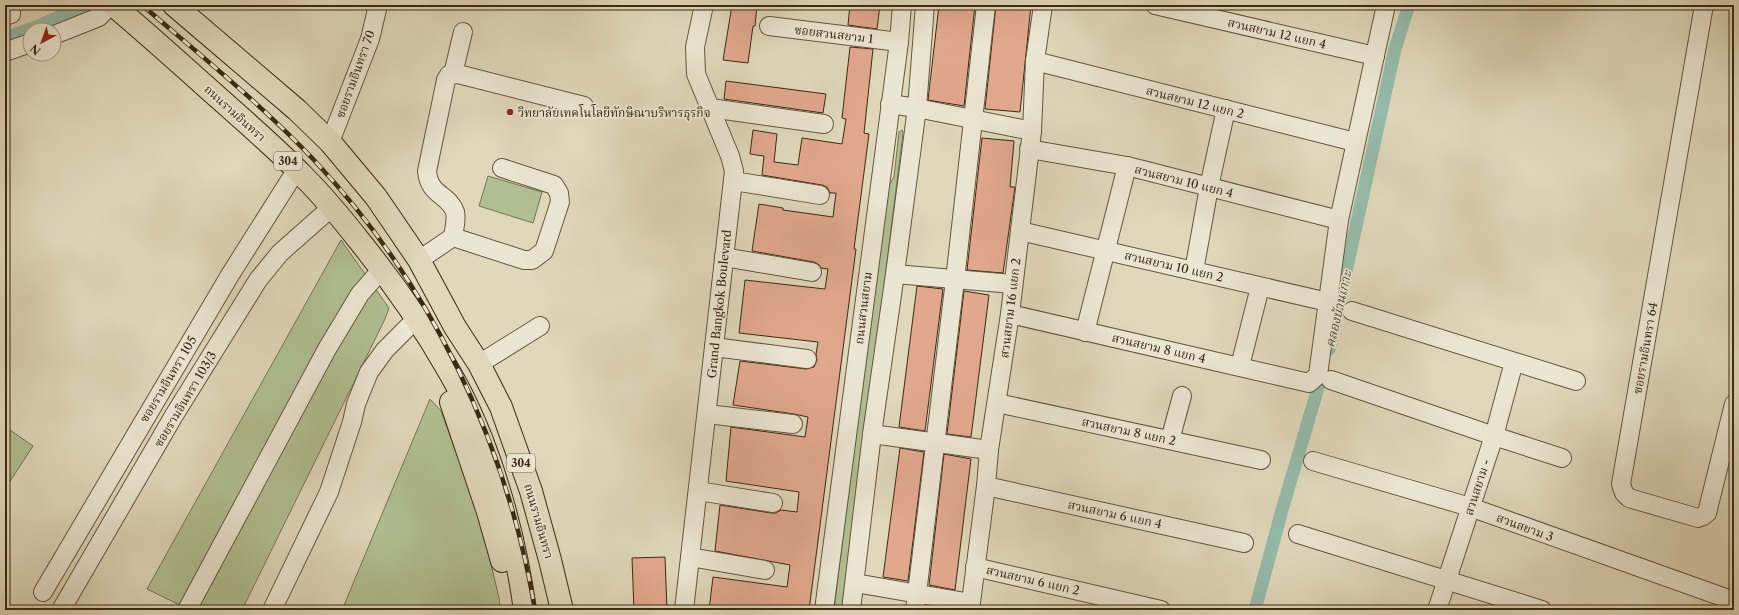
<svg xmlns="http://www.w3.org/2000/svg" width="1739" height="615" font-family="'Libre Caslon Text','Noto Serif Thai',serif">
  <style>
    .green { fill: #b0bf92; stroke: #767452 }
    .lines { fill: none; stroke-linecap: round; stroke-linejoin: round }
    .canal { stroke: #95bbaa; stroke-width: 13 }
    .building { fill: #e2a88e; stroke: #3b2912 }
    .minor-casing { stroke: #64553c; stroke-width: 20 }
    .highway-casing { stroke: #3b2912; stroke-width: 24 }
    .minor { stroke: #ebe6d3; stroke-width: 18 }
    .highway { stroke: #e0d8bb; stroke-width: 22 }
    .rail-casing { stroke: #3b2912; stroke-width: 4.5 }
    .rail { stroke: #ebe6d3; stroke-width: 3; stroke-dasharray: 9; stroke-linecap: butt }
    .poi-dot { fill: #8f2418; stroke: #ebe6d3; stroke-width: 1.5 }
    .labels { text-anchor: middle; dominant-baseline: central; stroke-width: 3.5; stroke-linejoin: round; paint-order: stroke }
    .shield { fill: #ebe6d3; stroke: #70624c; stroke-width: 1 }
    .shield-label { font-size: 11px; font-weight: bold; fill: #3b2912 }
    .street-label { font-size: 12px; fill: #3b2912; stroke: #ebe6d3 }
    .poi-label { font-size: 12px; fill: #3b2912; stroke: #ebe6d3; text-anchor: start }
    .water-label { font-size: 13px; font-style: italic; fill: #524e38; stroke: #ebe6d3 }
  </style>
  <rect width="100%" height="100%" fill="#e0d8bb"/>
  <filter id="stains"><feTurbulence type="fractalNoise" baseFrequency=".005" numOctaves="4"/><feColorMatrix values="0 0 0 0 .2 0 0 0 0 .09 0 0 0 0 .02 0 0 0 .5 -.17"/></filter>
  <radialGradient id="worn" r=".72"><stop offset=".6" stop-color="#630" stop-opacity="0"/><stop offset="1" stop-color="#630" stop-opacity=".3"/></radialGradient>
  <g class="green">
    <path d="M902,130L903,133L844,610H834L885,192L894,177L899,132Z"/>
    <path d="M488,176L542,192L533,223L479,206Z"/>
    <path d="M341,240L389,308L385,319L242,610H190L147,589Z"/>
    <path d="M430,399L441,411L480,518L499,598L500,610H342Z"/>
    <path d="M7,428L33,446L5,489V431Z"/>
  </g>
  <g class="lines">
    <g class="canal">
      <path d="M5,38L41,25L86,5"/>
      <path d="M1329,349L1395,49L1409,5"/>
      <path d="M1255,610L1282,510L1323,371"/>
    </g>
  </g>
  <g class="building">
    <path d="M732,5H757L755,26H753L748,63L723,60Z"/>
    <path d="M850,5H880L877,29L848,25Z"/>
    <path d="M939,5H975L964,106L928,100Z"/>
    <path d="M996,5H1031L1020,112L985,109Z"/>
    <path d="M850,47L873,49L864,133L869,134L854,249H856L809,610H709L713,577L787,587L790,565L715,551L720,505L771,513H776L781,510L797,512L799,492L726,481L731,427L805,437L808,417L794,414L733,405L740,361L806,369L814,367L817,360L816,354L818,342L739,333L745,280L825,289L828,269L821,268L818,264L814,262L752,251L759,204L783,208V210L833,217L836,193H830L827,187L822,185L762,175L764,156L750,154L753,130L777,134L774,162L798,165L802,138L842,144L846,119L842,118Z"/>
    <path d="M726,81L826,94L823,113L724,99Z"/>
    <path d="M982,138L1014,141L1010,187H1015L1003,273L967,270Z"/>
    <path d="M917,286L943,289L925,431L899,427Z"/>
    <path d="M964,291L989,295L971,437L947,434Z"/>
    <path d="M900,448L924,452L908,581L883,577Z"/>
    <path d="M944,454L971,459L955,590L929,585Z"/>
    <path d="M665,557L667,610H634L632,558Z"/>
  </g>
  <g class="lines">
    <g class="minor-casing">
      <g id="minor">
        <path d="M1155,5L1375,56"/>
        <path d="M1704,5L1621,484L1624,493L1629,498L1698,518L1703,516L1707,513L1734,404"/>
        <path d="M5,16L11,14V5"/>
        <path d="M769,26L899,42"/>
        <path d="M54,35L99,17L110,5"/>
        <path d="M5,52L30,43"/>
        <path d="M1035,61L1355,142"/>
        <path d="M453,74L463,32"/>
        <path d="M890,104L917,108L1032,131"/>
        <path d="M710,108L824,124"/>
        <path d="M330,142L370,39L378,5"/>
        <path d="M1029,149L1127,166L1339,220"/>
        <path d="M733,181L820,195"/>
        <path d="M1020,231L1328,302"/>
        <path d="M453,237L524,260H532L544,251L560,202L559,193L554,185L502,168"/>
        <path d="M724,257L812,272"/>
        <path d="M419,260L453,237C454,229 457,220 455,212C449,194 429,196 427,171L446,80L449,75L458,74L584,106"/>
        <path d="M1194,271L1209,187L1226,109"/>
        <path d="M895,274L1013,284"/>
        <path d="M1352,311L1576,381"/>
        <path d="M1010,314L1309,383L1318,375L1339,220L1386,5"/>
        <path d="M1085,332L1127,166"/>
        <path d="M714,347L807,359"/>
        <path d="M479,364L540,326"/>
        <path d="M1240,366L1260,287"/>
        <path d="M1331,380L1494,436L1562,458"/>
        <path d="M997,403L1261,460"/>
        <path d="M707,414L793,424"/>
        <path d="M872,434L989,450"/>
        <path d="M1170,440L1182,396"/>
        <path d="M1313,461L1470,507L1734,601"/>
        <path d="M986,486L1244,543"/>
        <path d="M698,491L773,503"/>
        <path d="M1298,534L1542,610"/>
        <path d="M690,557L765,570"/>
        <path d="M975,567L1161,610"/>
        <path d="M855,583L971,603"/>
        <path d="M43,592L230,275L297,169"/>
        <path d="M61,610L173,417L258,280L280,253L332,207"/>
        <path d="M187,610L327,349L360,294L382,269"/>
        <path d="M272,610L329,492L352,422L356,404L369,372L385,350L417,318"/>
        <path d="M684,610L734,171L730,156L696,74L695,47L704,5"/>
        <path d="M824,610L899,42L902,5"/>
        <path d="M851,610L872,434L895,274L917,108L925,5"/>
        <path d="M915,610L955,280L986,5"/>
        <path d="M970,610L986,486L989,450L1010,314L1032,131L1035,61L1043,5"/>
        <path d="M1437,610L1494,436L1514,362"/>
      </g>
    </g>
    <g class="highway-casing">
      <g id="highway">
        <path d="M113,5C150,36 185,68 221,100C249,125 278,150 304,177C325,198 343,220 361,243C394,284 424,327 450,373C490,443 514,531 525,610"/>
        <path d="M174,5L297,110L330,142L376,197L419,260L455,327L479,364L501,407L531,491L550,560L562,610"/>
        <path d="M451,402L488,512L502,561"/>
      </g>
    </g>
    <use href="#minor" class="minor"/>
    <use href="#highway" class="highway"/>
    <g class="rail-casing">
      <path id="rail" d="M142,5C200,55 261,104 313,159C430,283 507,442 535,610"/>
    </g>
    <use href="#rail" class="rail"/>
  </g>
  <circle class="poi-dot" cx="510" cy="112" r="4"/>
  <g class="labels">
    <g class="shield">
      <rect x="274" y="152" width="28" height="18" rx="3"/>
      <rect x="507" y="454" width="28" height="18" rx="3"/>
    </g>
    <g class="shield-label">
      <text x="288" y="161">304</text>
      <text x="521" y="463">304</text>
    </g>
    <g class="street-label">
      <text transform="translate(1277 33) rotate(13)">สวนสยาม 12 แยก 4</text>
      <text transform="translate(834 34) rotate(7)">ซอยสวนสยาม 1</text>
      <text transform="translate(355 74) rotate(-70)">ซอยรามอินทรา 70</text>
      <text transform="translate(1195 102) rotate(14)">สวนสยาม 12 แยก 2</text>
      <text transform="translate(235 113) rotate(42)">ถนนรามอินทรา</text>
      <text transform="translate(1184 181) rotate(14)">สวนสยาม 10 แยก 4</text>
      <text transform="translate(1174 266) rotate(13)">สวนสยาม 10 แยก 2</text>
      <text transform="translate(719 304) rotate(-84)">Grand Bangkok Boulevard</text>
      <text transform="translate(863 308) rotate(-83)">ถนนสวนสยาม</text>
      <text transform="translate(1010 308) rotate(-83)">สวนสยาม 16 แยก 2</text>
      <text transform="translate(1159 348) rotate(13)">สวนสยาม 8 แยก 4</text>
      <text transform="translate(1645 348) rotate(-80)">ซอยรามอินทรา 64</text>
      <text transform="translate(168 379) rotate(-59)">ซอยรามอินทรา 105</text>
      <text transform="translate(185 399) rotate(-59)">ซอยรามอินทรา 103/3</text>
      <text transform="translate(1129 431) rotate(12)">สวนสยาม 8 แยก 2</text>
      <text transform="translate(1477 487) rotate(-72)">สวนสยาม -</text>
      <text transform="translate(1115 514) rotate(12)">สวนสยาม 6 แยก 4</text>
      <text transform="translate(539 521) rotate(74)">ถนนรามอินทรา</text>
      <text transform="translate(1525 527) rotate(20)">สวนสยาม 3</text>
      <text transform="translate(1033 580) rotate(13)">สวนสยาม 6 แยก 2</text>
    </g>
    <g class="poi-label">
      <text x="518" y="112">วิทยาลัยเทคโนโลยีทักษิณาบริหารธุรกิจ</text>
    </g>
    <g class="water-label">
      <text transform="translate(1338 309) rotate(-77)">คลองบ้านเกาะ</text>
    </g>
  </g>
  <rect width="1739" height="615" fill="none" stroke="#e0d8bb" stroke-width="20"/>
  <rect x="6" y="6" width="1727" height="603" fill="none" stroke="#3b2912" stroke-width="2"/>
  <rect x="10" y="10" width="1719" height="595" fill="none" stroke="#3b2912"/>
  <g transform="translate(42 42) rotate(221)"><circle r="19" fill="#ebe6d3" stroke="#a59a86"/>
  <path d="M0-3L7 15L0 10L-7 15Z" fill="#8f2418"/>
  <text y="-6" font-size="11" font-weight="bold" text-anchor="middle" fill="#3b2912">N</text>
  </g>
  <rect width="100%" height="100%" filter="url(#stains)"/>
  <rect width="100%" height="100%" fill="url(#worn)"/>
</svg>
